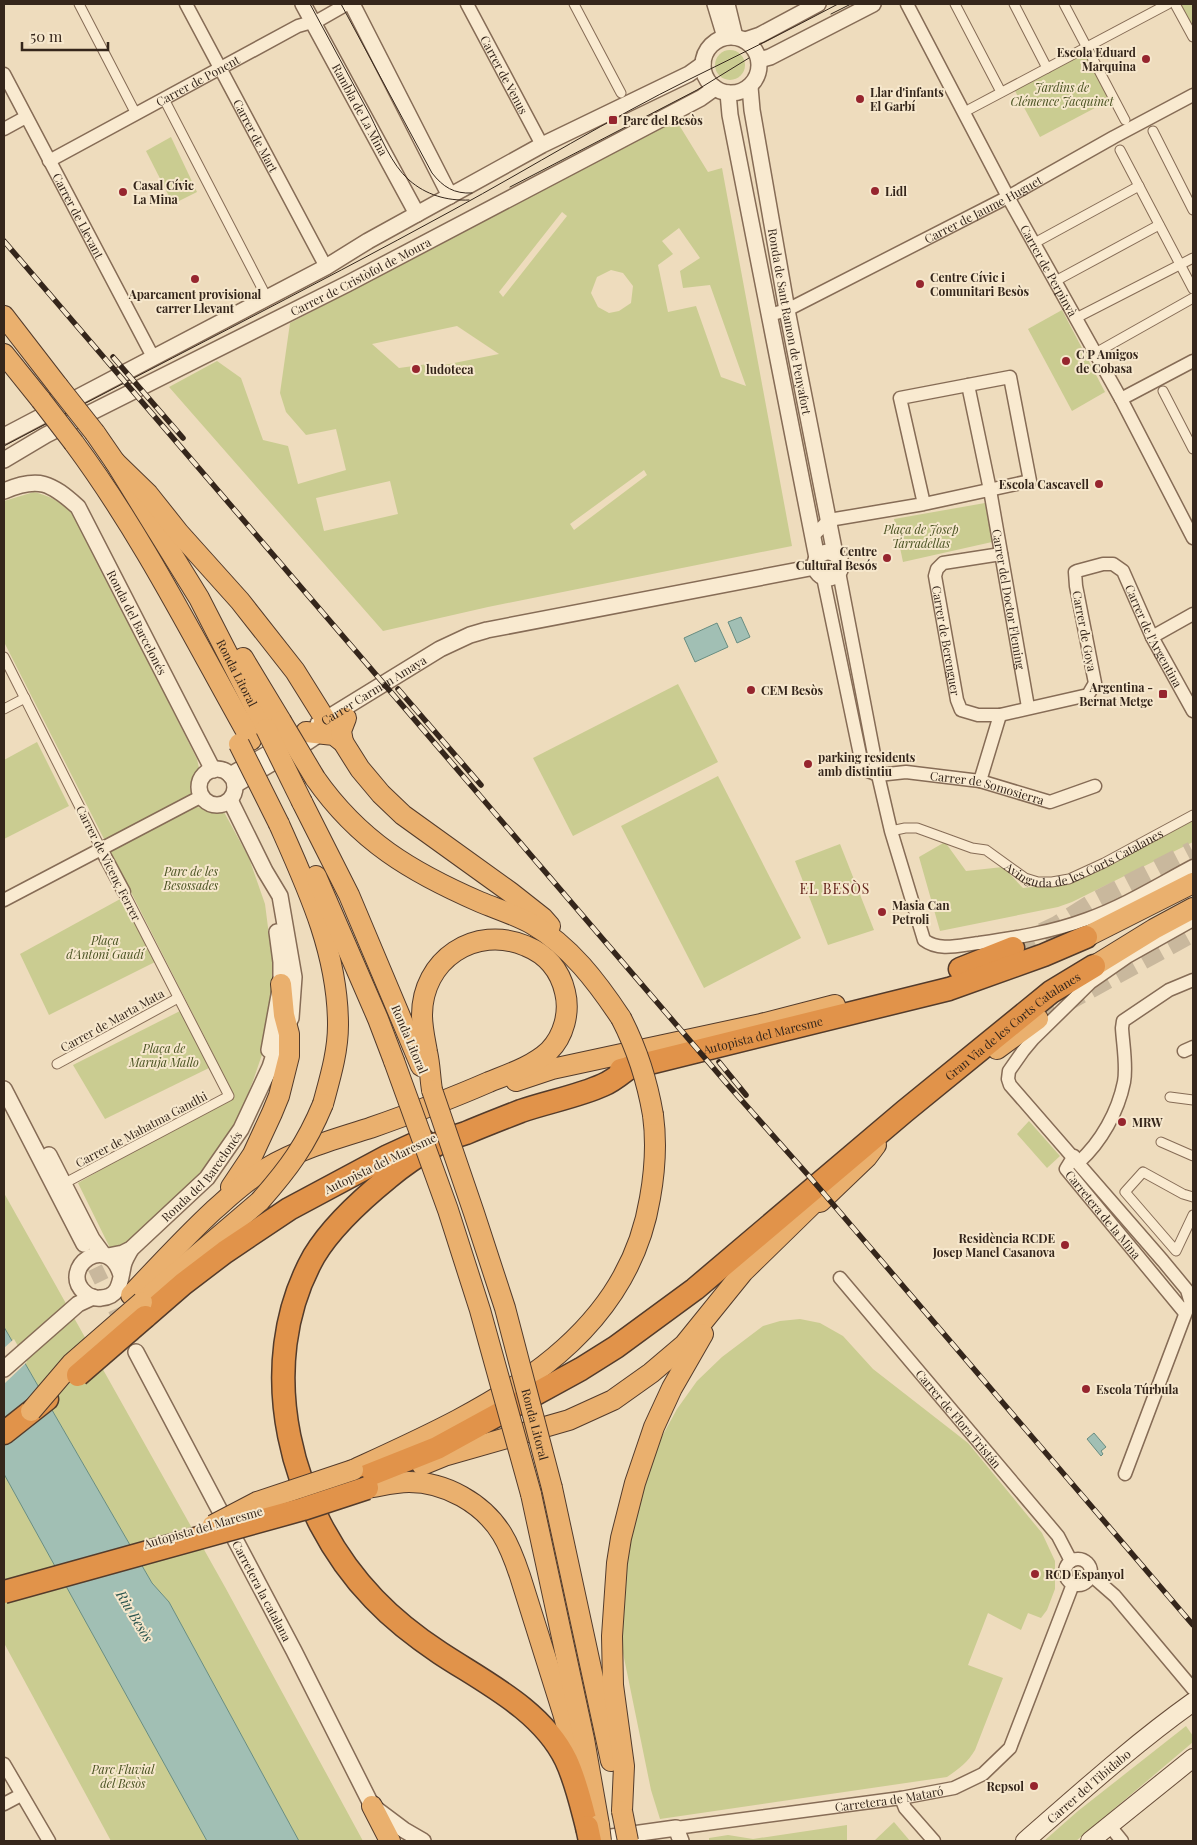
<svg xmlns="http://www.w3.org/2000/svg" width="1197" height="1845" font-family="'Playfair Display',serif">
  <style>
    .green { fill: #cacc91; fill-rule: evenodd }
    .water { fill: #a1bfb4; stroke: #688d81 }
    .pier { fill: #eedcbd }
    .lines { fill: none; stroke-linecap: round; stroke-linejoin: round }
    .tertiary-tunnel { stroke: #c9b89d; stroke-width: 15; stroke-dasharray: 15 8; stroke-linecap: butt }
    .trunk-tunnel { stroke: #c9b89d; stroke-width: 20; stroke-dasharray: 20 10; stroke-linecap: butt }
    .motorway-tunnel { stroke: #c9b89d; stroke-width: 22; stroke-dasharray: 22 11; stroke-linecap: butt }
    .pedestrian-casing { stroke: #866c56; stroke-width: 11 }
    .minor-casing { stroke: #866c56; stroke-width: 15 }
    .tertiary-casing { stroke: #866c56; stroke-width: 18 }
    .secondary-casing { stroke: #684d39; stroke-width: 20 }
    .trunk-casing { stroke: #533b2b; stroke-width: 22 }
    .motorway-casing { stroke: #533b2b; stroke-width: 25 }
    .pedestrian { stroke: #f9ead0; stroke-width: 9 }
    .minor { stroke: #f9ead0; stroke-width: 12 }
    .tertiary { stroke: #f9ead0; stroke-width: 15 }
    .secondary { stroke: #f9ead0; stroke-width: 18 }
    .trunk { stroke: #eab06e; stroke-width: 20 }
    .motorway { stroke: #e1934a; stroke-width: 22 }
    .tram { stroke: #35261b; stroke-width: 1 }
    .rail-casing { stroke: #35261b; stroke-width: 5.5 }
    .rail { stroke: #f6e7cc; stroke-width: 4; stroke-dasharray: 11; stroke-linecap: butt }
    .trunk-bridge-casing { stroke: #533b2b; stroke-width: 22; stroke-linecap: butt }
    .motorway-bridge-casing { stroke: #533b2b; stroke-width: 25; stroke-linecap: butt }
    .trunk-bridge { stroke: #eab06e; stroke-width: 20 }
    .motorway-bridge { stroke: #e1934a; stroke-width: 22 }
    .poi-dot { fill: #96252e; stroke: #f6e7cc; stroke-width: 2 }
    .labels { text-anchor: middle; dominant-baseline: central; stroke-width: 4; stroke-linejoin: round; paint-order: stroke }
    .poi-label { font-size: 12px; font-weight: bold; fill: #35261b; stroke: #f6e7cc; text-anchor: start }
    .street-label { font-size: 12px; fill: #35261b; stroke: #f6e7cc }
    .park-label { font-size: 12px; font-style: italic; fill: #495221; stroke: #f6e7cc }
    .neighbourhood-label { font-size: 14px; letter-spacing: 1px; fill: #63231a; stroke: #f6e7cc }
    .water-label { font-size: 14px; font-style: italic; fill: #2a554f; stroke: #f6e7cc }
  </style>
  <rect width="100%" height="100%" fill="#eedcbd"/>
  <g class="green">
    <path d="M1179,4H1193V30Z"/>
    <circle cx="730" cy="65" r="15"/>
    <path d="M1084,51L1110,100L1040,137L1014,89Z"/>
    <path d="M676,120L708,172L722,168L792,546L488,607L383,631L169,387L217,361L241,378L263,440L288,446L298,484L346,470L336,429L306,435L286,412L280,393L290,323ZM562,212L567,216L503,297L499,292ZM679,228L700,258L680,271L683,288L710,285L746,386L721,377L696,306L668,312L658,265L673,254L662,241ZM611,270L623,273L633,286L631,303L619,311L609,313L598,307L591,293L597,277ZM457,326L499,354L429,368L428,364L399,368L372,344ZM644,470L647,475L574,530L570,524ZM390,481L398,514L324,531L316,498Z"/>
    <path d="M171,137L197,192L173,204L146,151Z"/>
    <path d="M1062,310L1105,392L1072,411L1028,329Z"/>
    <path d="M34,492C53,497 62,503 76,517L197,759L199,768L190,786L197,807L224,812L249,858L265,904L274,974L267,1040L253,1081L235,1126L207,1165L173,1201L126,1244L110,1248L78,1183L233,1093L4,642V501Z"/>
    <path d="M985,503L992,542L903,562L894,519Z"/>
    <path d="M678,684L718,762L573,836L533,758Z"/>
    <path d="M37,742L69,806L4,839V760Z"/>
    <path d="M718,776L801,938L704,988L621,826Z"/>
    <path d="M1193,815V842L1072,902L1058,907L940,931L919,857L945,842L966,871L1003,867L1023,888L1072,882Z"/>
    <path d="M840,844L874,930L828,945L795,861Z"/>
    <path d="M122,898L155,962L49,1015L20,954Z"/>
    <path d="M180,1011L209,1068L105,1119L73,1065Z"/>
    <path d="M1029,1121L1060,1156L1047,1168L1017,1134Z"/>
    <path d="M4,1193L225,1587L363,1841H299L169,1602L152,1583L4,1327Z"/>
    <path d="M800,1319L820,1323L843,1336L873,1369L968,1443L1042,1533L1055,1561V1589L1047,1610L1041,1618L1028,1613L1021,1630L988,1613L968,1665L1003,1678L975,1750C968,1762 959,1769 947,1777L660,1819L651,1790L622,1648L621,1605L628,1535L659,1442L677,1409L697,1381L722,1357L763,1326L780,1321Z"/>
    <path d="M4,1474L207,1841H111L4,1643Z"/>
    <path d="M1186,1726L1193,1736V1742L1076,1841H1044L1078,1811Z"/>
    <path d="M894,1822L910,1841H874Z"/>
    <path d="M847,1825V1841H709V1838L728,1835L753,1839Z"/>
  </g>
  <g class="water">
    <path d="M741,617L750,637L737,643L728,622Z"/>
    <path d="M717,623L728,647L695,662L684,638Z"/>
    <path d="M4,1327L152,1583L169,1602L299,1841H207L4,1474Z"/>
    <path d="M1094,1433L1106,1447L1101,1451L1103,1454L1101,1456L1087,1439Z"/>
  </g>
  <path class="pier" d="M14,1339L27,1362L4,1384V1348Z"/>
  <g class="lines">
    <path class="tertiary-tunnel" d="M85,1247L136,1352"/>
    <path class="trunk-tunnel" d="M1038,1019L1062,1004L1193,932"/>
    <path class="motorway-tunnel" d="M1013,948L1057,927L1097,902L1193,852"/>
    <g class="pedestrian-casing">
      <g id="pedestrian">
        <path d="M79,4L136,114"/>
        <path d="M574,4L621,93"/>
        <path d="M955,4L1001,92"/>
        <path d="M1014,4L1047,68"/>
        <path d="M1064,4L1125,120"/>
        <path d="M1175,4L1193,37"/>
        <path d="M164,99L264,292"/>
        <path d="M970,109L1168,4"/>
        <path d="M1153,131L1193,210"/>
        <path d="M1120,150L1193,289"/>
        <path d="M1040,240L1139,186"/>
        <path d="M1061,278L1159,225"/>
        <path d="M1080,316L1193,258"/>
        <path d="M1099,351L1193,298"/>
        <path d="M1163,391L1193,449"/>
        <path d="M4,657L101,849"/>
        <path d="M4,709L25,698"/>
        <path id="s1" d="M891,831L905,828H917L972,848L986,850L1025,878L1038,882H1052L1069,879L1104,863L1193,815"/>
        <path d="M57,1064L178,998"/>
        <path d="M1170,1097L1193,1100"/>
        <path d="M1161,1142L1193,1156"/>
        <path d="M65,1183L229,1096L124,892"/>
        <path d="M1193,1197L1183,1194L1143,1172L1125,1192L1176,1251L1193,1215"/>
      </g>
    </g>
    <g class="minor-casing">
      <g id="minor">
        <path id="s2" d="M186,4L326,267"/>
        <path id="s3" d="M467,4L542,145"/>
        <path id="s4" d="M907,4L1008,197L1121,399L1193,538"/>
        <path id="s5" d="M4,74L153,357"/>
        <path d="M4,129L26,117"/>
        <path id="s6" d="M49,161L298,26L319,20L347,4"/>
        <path id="s7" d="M769,315L787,310L1008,197L1114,137L1193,95"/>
        <path id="s8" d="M968,385L990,490L1028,707"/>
        <path d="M1121,399L1193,361"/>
        <path d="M813,536L829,520L924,504L1030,481L1010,377L900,398L924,504"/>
        <path id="s9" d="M1001,554L943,563L937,569L935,576L957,700L961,710L978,715H1000L1088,695L1095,683L1076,586L1075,572L1077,571L1103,564H1113L1123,571L1152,637L1193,711"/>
        <path d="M839,572L878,775L891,831L924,940C940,952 960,945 979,943C1015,938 1052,932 1087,919C1124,906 1159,884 1193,866"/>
        <path d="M823,577L863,769L878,775"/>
        <path d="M1152,637L1193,614"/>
        <path id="s10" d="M878,775L906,772L980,781L1050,802L1095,786"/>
        <path d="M980,781L1000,715"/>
        <path d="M101,849L124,892"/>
        <path d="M4,900L202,796"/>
        <path d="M1193,920L1127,957L1091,982L1033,1039L1023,1051L1009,1071L1008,1079L1010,1085L1163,1261L1187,1290L1190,1300L1193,1303"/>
        <path d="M1184,1051L1193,1047"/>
        <path id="s11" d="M1074,1156L1066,1169L1185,1313"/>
        <path d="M1079,1162C1101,1142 1118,1112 1124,1082C1127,1066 1123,1045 1122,1028L1123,1021L1169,990L1193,980"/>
        <path id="s12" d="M840,1278L1058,1536L1071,1561"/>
        <path d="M1125,1474L1188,1307"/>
        <circle cx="1078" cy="1572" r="13"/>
        <path d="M1091,1575L1115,1596L1193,1689"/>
        <path d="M4,1764L49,1841"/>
        <path d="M901,1798L905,1808L934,1841"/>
        <path d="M4,1804L21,1795"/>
        <path d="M1109,1825L1122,1841"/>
        <path id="s13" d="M676,1828L901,1798L954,1788L983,1774L1010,1748L1073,1584"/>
      </g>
    </g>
    <g class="tertiary-casing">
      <g id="tertiary">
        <path id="s14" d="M303,4L417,214"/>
        <path d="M352,4L450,196"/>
        <path d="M715,4L725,37"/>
        <path d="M727,4L735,37"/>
        <circle cx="731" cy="65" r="28"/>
        <path d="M745,40L760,35L818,4"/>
        <path d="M759,60L770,57L873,4"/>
        <path id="s15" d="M750,87L752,110L787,310L835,554"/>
        <path d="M728,93L730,115L817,558"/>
        <path d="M4,436L326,267L368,241L542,145L689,74L703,64"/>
        <path id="s16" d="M4,460L46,435L347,284L701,98L715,88"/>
        <path id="s17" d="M4,491C39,476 51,483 78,507L213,770"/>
        <circle cx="828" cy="565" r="13"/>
        <path id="s18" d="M318,724L440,649L470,635L487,630L815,567"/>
        <circle cx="217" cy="787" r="18"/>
        <path d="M230,775L285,744"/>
        <path d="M235,785L306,743L324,731"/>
        <path d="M269,1050L281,984V962L277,932"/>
        <path d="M4,1089L84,1244"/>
        <path d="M49,1155L92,1239L103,1254"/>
        <path id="s19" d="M108,1256L123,1253L131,1249L207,1178L241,1129L270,1067L278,1042L291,1018L294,977L280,896L265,871L230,800"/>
        <path d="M121,1275C108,1231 59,1268 84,1292C88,1296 95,1299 101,1298C120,1297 120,1281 123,1267C124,1260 128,1255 131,1249"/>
        <path id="s20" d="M136,1352L294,1651L372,1806L404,1830L423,1841"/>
        <path d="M4,1369L78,1304L93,1297"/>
        <path d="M590,1840L676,1828L681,1841"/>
      </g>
    </g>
    <g class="secondary-casing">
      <g id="secondary">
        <path id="s21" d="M1025,1841C1080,1793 1134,1744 1193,1702"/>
        <path d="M1090,1841L1193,1758"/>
      </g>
    </g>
    <g class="trunk-casing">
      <g id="trunk">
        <path d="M4,316L58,386"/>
        <path d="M4,354L41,400"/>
        <path id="s22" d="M95,433L115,462L199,598L266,729"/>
        <path d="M74,443C143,536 194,639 251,740"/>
        <path d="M115,462L148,494L179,533L240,601L295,671L325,719L321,733"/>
        <path d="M243,658L281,721"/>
        <path d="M306,732L334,735L343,742L360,769L381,794L403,815L510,892L543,918L550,926"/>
        <path d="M343,742L341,731L346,718"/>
        <path d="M315,778C359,841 411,872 480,902C497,909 516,915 532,924C570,946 597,982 621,1018"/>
        <path d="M302,802L349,895L421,1066"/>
        <path d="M279,824C308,889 338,953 338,1025C338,1052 330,1078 323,1104"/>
        <path d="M316,876L378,1019L394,1061"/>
        <path d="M1086,937L1193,883"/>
        <path d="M1094,966L1154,929L1193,908"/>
        <path d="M997,1049L1038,1019"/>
        <path d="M516,1081L552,1069L761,1024L835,1005"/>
        <path d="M231,1187L253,1154L272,1113L279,1096L289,1056V1034L284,1015L281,984"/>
        <path d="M820,1202L867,1157L876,1145"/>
        <path d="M131,1295C158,1266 185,1237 214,1210C231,1195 248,1179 267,1168C299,1149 335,1139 370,1128C410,1114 450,1099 489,1082C509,1074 533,1066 549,1051C564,1036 570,1012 565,992C560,970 546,954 526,946C475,924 422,960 422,1015C422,1028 425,1040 427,1052C430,1065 430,1078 432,1090"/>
        <path d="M142,1302L260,1201"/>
        <path d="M422,1465L444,1456L569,1420L613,1400L651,1373L684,1345L743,1272L827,1190"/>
        <path d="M353,1470C477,1413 625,1350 650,1198C655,1170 657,1144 653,1115"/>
        <path d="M367,1488C380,1486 395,1482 409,1482C445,1482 483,1503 502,1534C510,1547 515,1561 520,1576L563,1713L581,1776"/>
        <path d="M552,1488L611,1761"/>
        <path d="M531,1494L584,1739L599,1825"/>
        <path d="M372,1806L390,1841"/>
        <path d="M622,1811L624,1766L613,1685L612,1636L617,1563L621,1538L635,1483L654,1427L672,1388L703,1334"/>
      </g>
    </g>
    <g class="motorway-casing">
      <g id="motorway">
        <path d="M960,969L1013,948"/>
        <path id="s23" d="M621,1070L949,989L1044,955L1086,937"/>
        <path d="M145,1317L183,1284L225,1252L289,1209L388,1156L423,1140"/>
        <path d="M4,1433L47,1399"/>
        <path id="s24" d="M359,1479L437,1448L581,1369L616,1347L695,1289L905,1111L1051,992L1094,966"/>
        <path d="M587,1827C581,1804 576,1781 566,1760C542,1710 484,1682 440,1653C416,1637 394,1620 374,1599C290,1512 252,1366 314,1256C332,1226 361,1200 388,1178C402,1166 420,1154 436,1145C445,1139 456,1136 466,1133C485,1125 503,1118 521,1111C547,1102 579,1096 603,1085C613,1081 622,1073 630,1067"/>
      </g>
    </g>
    <use href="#pedestrian" class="pedestrian"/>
    <use href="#minor" class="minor"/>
    <use href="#tertiary" class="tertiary"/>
    <use href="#secondary" class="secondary"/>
    <use href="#trunk" class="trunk"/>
    <use href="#motorway" class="motorway"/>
    <g class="tram">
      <path d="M310,4C330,41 350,78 370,115C381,137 391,164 409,180C426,195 447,201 469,200"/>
      <path d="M341,4L432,173C443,187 454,194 472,193"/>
      <path d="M831,14L851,4"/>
      <path d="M510,187L697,90L749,58"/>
      <path d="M4,446C153,367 305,291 453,210C532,167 609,119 690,79C739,55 789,30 838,4"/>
    </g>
    <g class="rail-casing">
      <g id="rail">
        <path d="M4,241L728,1085L808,1175L1193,1625"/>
        <path d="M113,357L183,438"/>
        <path d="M398,689L481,785"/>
        <path d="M719,1062L746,1095"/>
      </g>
    </g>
    <use href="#rail" class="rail"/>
    <g class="trunk-bridge-casing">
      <g id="trunk-bridge">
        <path d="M58,386L95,433"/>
        <path d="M41,400L74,443"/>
        <path d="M281,721L315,778"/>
        <path d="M266,729L302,802"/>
        <path d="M239,744L279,824"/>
        <path d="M621,1018C637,1049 647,1080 653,1115"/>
        <path d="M394,1061L448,1210L480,1310L531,1494"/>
        <path id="s25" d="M432,1090L474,1213L505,1308L552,1488"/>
        <path d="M260,1201C289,1168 306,1145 323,1104"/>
        <path d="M31,1411L72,1363L142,1302"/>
        <path d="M213,1525L257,1502L353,1470"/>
        <path d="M622,1811L628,1841"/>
        <path d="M599,1825L601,1841"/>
      </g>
    </g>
    <g class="motorway-bridge-casing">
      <g id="motorway-bridge">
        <path d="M78,1375L145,1317"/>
        <path d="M4,1592L303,1509L367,1488"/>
        <path d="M587,1827L590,1841"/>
      </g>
    </g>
    <use href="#trunk-bridge" class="trunk-bridge"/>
    <use href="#motorway-bridge" class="motorway-bridge"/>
  </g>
  <g class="poi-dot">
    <circle cx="1146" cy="59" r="5"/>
    <circle cx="860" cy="99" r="5"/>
    <rect x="608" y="115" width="10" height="10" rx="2.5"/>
    <circle cx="875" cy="191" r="5"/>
    <circle cx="123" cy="192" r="5"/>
    <circle cx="195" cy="279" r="5"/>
    <circle cx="920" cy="284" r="5"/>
    <circle cx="1066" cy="361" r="5"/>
    <circle cx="416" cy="369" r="5"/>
    <circle cx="1099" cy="484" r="5"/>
    <circle cx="887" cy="558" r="5"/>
    <circle cx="751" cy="690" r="5"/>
    <rect x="1158" y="689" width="10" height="10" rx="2.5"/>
    <circle cx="808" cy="764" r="5"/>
    <circle cx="882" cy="912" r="5"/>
    <circle cx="1122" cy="1122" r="5"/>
    <circle cx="1065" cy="1245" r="5"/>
    <circle cx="1086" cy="1389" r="5"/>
    <circle cx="1035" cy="1574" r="5"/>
    <circle cx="1034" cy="1786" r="5"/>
  </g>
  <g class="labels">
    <g class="poi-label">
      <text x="1136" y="52" text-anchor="end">Escola Eduard<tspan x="1136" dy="14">Marquina</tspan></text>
      <text x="870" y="92">Llar d'infants<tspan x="870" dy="14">El Garbí</tspan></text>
      <text x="623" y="120">Parc del Besòs</text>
      <text x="133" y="185">Casal Cívic<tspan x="133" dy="14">La Mina</tspan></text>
      <text x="885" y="191">Lidl</text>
      <text x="930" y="277">Centre Cívic i<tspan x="930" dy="14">Comunitari Besòs</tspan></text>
      <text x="195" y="294" text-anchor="middle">Aparcament provisional<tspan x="195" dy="14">carrer Llevant</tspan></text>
      <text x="1076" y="354">C P Amigos<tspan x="1076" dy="14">de Cobasa</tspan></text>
      <text x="426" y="369">ludoteca</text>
      <text x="1089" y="484" text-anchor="end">Escola Cascavell</text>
      <text x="877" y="551" text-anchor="end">Centre<tspan x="877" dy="14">Cultural Besós</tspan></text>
      <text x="1153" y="687" text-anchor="end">Argentina -<tspan x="1153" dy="14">Bernat Metge</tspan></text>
      <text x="761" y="690">CEM Besòs</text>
      <text x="818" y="757">parking residents<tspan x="818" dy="14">amb distintiu</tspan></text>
      <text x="892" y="905">Masia Can<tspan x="892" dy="14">Petroli</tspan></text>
      <text x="1132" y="1122">MRW</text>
      <text x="1055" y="1238" text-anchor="end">Residència RCDE<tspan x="1055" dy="14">Josep Manel Casanova</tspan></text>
      <text x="1096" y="1389">Escola Túrbula</text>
      <text x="1045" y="1574">RCD Espanyol</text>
      <text x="1024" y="1786" text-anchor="end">Repsol</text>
    </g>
    <g class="street-label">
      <text stroke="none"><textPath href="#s3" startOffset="80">Carrer de Venus</textPath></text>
      <text stroke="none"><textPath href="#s6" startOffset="169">Carrer de Ponent</textPath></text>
      <text stroke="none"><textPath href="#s14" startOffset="120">Rambla de La Mina</textPath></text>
      <text stroke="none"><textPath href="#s2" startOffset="149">Carrer de Mart</textPath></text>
      <text stroke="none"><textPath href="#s7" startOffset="239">Carrer de Jaume Huguet</textPath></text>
      <text stroke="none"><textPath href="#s5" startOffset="160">Carrer de Llevant</textPath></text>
      <text stroke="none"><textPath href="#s4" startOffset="302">Carrer de Perpinyà</textPath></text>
      <text stroke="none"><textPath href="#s16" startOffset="401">Carrer de Cristòfol de Moura</textPath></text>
      <text stroke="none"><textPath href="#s15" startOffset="238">Ronda de Sant Ramon de Penyafort</textPath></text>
      <text stroke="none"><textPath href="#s8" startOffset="218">Carrer del Doctor Fleming</textPath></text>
      <text stroke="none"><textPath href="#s17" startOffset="212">Ronda del Barcelonés</textPath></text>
      <text transform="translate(1085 631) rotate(79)">Carrer de Goya</text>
      <text stroke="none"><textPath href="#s9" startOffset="591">Carrer de l'Argentina</textPath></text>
      <text stroke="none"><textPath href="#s9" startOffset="140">Carrer de Berenguer</textPath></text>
      <text stroke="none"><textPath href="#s22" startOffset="279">Ronda Litoral</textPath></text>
      <text stroke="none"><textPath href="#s18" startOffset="65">Carrer Carmen Amaya</textPath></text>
      <text stroke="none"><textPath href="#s10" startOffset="111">Carrer de Somosierra</textPath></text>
      <text stroke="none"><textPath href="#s1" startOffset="210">Avinguda de les Corts Catalanes</textPath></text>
      <text transform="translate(109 863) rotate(63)">Carrer de Vicenç Ferrer</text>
      <text transform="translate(112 1020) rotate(-29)">Carrer de Marta Mata</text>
      <text stroke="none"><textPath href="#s24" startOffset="800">Gran Via de les Corts Catalanes</textPath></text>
      <text stroke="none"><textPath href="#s23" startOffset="146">Autopista del Maresme</textPath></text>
      <text transform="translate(410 1039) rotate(67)">Ronda Litoral</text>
      <text transform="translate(141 1129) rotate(-28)">Carrer de Mahatma Gandhi</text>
      <text transform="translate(380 1163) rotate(-26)">Autopista del Maresme</text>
      <text stroke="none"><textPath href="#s19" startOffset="126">Ronda del Barcelonés</textPath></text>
      <text stroke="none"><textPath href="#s11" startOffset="74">Carretera de la Mina</textPath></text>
      <text stroke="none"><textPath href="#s12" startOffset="184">Carrer de Flora Tristán</textPath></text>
      <text stroke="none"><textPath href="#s25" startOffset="350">Ronda Litoral</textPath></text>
      <text transform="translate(203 1527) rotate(-16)">Autopista del Maresme</text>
      <text stroke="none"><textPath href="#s20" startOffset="270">Carretera la catalana</textPath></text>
      <text stroke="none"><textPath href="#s21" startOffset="84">Carrer del Tibidabo</textPath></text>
      <text stroke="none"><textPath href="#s13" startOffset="215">Carretera de Mataró</textPath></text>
    </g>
    <g class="park-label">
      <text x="1062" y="87">Jardins de<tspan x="1062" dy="14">Clémence Jacquinet</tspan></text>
      <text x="921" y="529">Plaça de Josep<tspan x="921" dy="14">Tarradellas</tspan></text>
      <text x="191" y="871">Parc de les<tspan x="191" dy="14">Besossades</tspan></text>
      <text x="105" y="940">Plaça<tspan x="105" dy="14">d'Antoni Gaudí</tspan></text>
      <text x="164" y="1048">Plaça de<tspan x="164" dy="14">Maruja Mallo</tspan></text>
      <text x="123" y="1769">Parc Fluvial<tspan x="123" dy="14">del Besòs</tspan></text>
    </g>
    <g class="neighbourhood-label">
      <text x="835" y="888">EL BESÒS</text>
    </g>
    <g class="water-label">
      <text transform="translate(135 1616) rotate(59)">Riu Besòs</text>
    </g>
  </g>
  <rect width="1197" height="1845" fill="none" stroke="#35261b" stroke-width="10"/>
  <path d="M22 42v8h86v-8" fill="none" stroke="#35261b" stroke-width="2.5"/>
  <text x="30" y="42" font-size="15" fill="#35261b" stroke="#f6e7cc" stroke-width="4" paint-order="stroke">50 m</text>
</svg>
